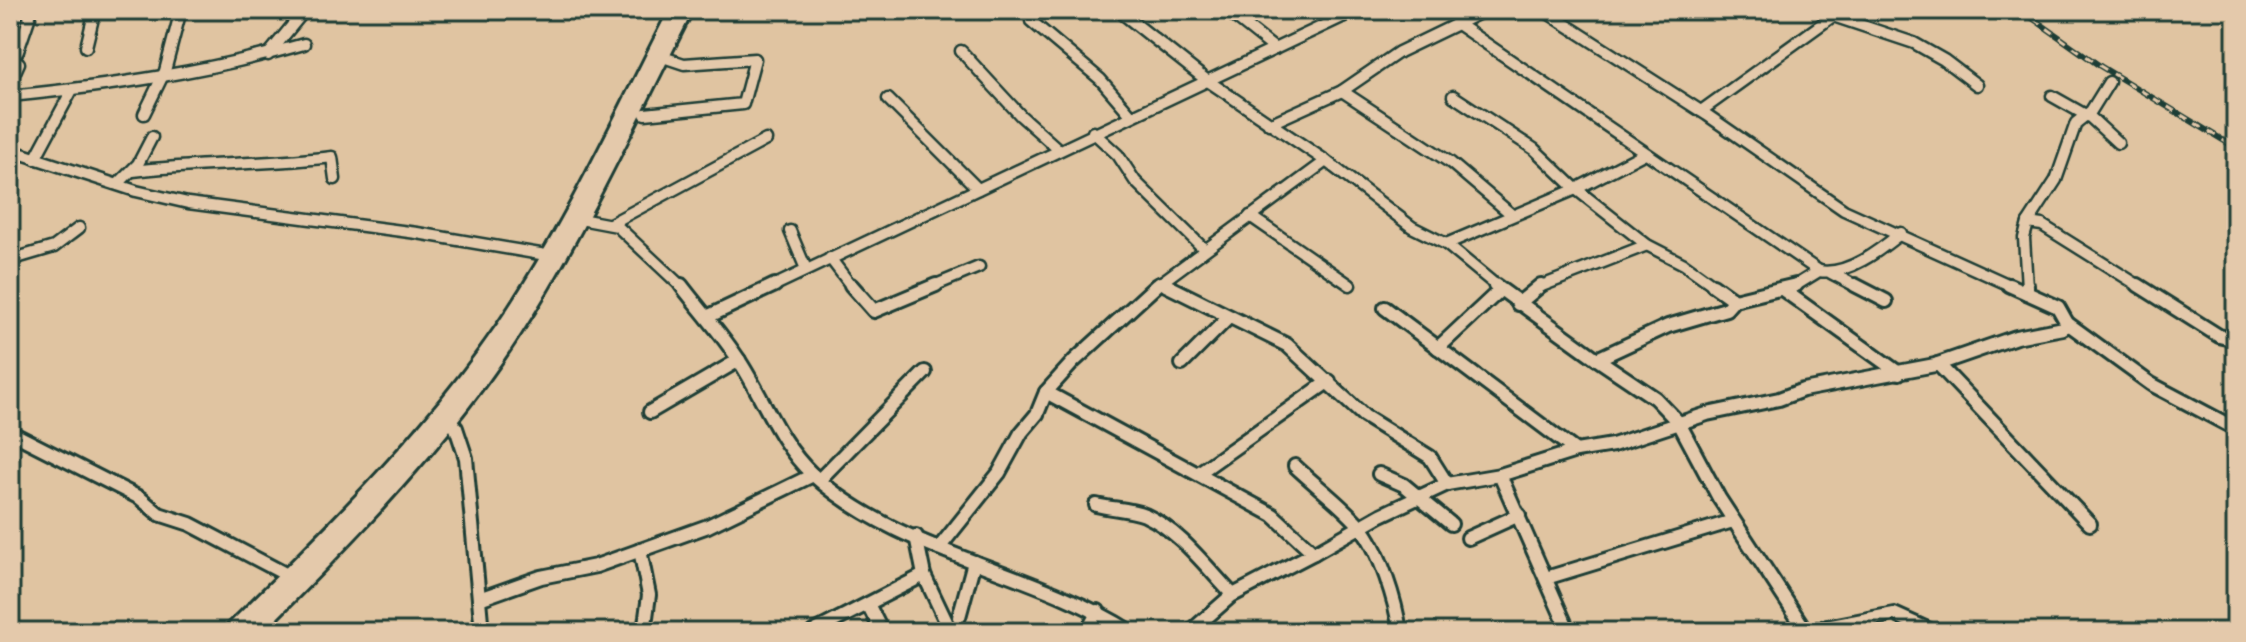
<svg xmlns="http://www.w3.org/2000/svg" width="2246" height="642" font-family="'Shantell Sans',sans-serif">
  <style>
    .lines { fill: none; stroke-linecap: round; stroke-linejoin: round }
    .minor-far1-casing { stroke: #1f3d34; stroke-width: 15 }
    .minor-casing { stroke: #1f3d34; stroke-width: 18 }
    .major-casing { stroke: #1f3d34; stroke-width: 6 }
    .minor-far1 { stroke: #e4c9ab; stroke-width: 10 }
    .minor { stroke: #e4c9ab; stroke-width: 12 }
    .major { fill: #e4c9ab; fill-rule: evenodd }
    .rail-casing { stroke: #1f3d34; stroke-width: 6 }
    .rail { stroke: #e4c9ab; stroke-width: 3; stroke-dasharray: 8; stroke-linecap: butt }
  </style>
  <rect width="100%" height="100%" fill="#e0c4a1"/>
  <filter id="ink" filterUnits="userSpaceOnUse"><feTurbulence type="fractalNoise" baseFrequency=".0125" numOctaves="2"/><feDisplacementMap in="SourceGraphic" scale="16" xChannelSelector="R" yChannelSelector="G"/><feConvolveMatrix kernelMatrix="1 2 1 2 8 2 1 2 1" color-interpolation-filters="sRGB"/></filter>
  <g filter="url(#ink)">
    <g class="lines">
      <g class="minor-far1-casing">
        <g id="minor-far1">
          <path d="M1118,10L1205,79L1326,161L1412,227L1446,244L1498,287"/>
          <path d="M1226,10L1275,49"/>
          <path d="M1543,10L1707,115L1844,210L2014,287"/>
          <path d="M1031,21L1100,79L1131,115"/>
          <path d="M1456,23L1819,271"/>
          <path d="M86,47L95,10"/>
          <path d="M961,51L1021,116L1058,149"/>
          <path d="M268,55L305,10"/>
          <path d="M10,62L18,51L32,10"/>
          <path d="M10,63H19L10,83"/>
          <path d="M1342,91L1451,163L1511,214"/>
          <path d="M10,96C110,86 207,72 304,44"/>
          <path d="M1453,96L1534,149L1576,189L1647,245L1684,264L1716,287"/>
          <path d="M2052,96L2091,118L2118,143"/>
          <path d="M888,99L978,189"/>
          <path d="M1701,111L1833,16L1914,43L1944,60L1977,85"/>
          <path d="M144,114L165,71L181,10"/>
          <path d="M645,114L743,104L755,59L684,64L663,57"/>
          <path d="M1269,124L1342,91L1399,52L1486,10"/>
          <path d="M1093,132L1118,155L1135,181L1203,248"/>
          <path d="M10,150L136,191L188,203L417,233L546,255"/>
          <path d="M35,159L71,92"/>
          <path d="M133,171C199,163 266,165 332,157L335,179"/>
          <path d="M118,184L138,164L152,137"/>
          <path d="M1250,216L1350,285"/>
          <path d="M580,219L617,226L682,287"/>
          <path d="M2028,223L2042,225L2141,287"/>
          <path d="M610,224L766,140"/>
          <path d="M790,231L806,269"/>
          <path d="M1446,244L1576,189L1643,154"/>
          <path d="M830,258L852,287"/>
          <path d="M10,260L54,247L79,228"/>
          <path d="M1831,273L1858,287"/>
          <path d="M1160,282L1170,287"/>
          <path d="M771,287L1357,10"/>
          <path d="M931,287L979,267"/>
          <path d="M1155,287L1326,161"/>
          <path d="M1539,287L1647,245"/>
          <path d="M1793,287L1819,271C1847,276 1880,250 1901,233"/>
          <path d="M2027,287L2024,238L2028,223L2056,180L2076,123L2091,111L2109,82"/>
        </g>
      </g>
      <g class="minor-casing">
        <g id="minor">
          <path d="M681,285C700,310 723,335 740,362C764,399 779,443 812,474C899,554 1032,569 1131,632"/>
          <path d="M851,285L874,311L936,285"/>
          <path d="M1166,285L1287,345L1364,416L1430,457L1447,484"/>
          <path d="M1495,285L1597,359"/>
          <path d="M1713,285L1734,300"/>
          <path d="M1796,285L1734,300L1726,309L1668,326L1597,359L1655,398L1679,423L1719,498L1806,631L1894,614L1934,632"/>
          <path d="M1855,285L1886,301"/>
          <path d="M2027,285V293"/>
          <path d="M2138,285L2219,336L2236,340"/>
          <path d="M1782,289L1899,373"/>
          <path d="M1518,304L1541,285"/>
          <path d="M1385,308L1576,451"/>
          <path d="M707,317L775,285"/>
          <path d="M2067,323L2151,384L2236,429"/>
          <path d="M1438,348L1500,290"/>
          <path d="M1182,364L1228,318"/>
          <path d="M1938,364L2090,524"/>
          <path d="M1046,392L1074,361L1157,285"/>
          <path d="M650,412L739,360"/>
          <path d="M446,415L456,428L466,458L482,632"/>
          <path d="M10,432L140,498L159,514L190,524L289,576"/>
          <path d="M1295,466C1316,486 1341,504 1360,526C1380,550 1396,602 1400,632"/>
          <path d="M1200,472L1329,381"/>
          <path d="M1379,474L1404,485L1451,524"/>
          <path d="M1500,475L1569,632"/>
          <path d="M820,479L925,372"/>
          <path d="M1096,505C1112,509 1130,509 1145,515C1180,531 1206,567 1232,594"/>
          <path d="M916,536L924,575L951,632"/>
          <path d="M1468,538L1519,515"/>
          <path d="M939,548L999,473L1021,433L1037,414L1046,392L1273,515L1314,553L1381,515L1447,484L1500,475L1576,451L1613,445L1707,414L1779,399L1803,390L1935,365L2016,337L2063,328L2067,323L2058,307L2009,285"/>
          <path d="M640,550L649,595L644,632"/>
          <path d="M1546,578L1733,521"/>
          <path d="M479,599L541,577L596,566L708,526L813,475"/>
          <path d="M868,604L882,632"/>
          <path d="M959,617L974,562"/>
          <path d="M813,632L924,575"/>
          <path d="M1087,632L1098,611"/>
          <path d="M1190,632L1231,596L1314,553"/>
        </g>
      </g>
      <g class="major-casing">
        <path id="major" d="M669,10H681L650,72L681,10H693C637,119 587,230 521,333C449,444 356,539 263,632H225L227,626C323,531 421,436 498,324C565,225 615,116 669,10Z"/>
      </g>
      <use href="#minor-far1" class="minor-far1"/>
      <use href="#minor" class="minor"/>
      <use href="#major" class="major"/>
      <g class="rail-casing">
        <path id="rail" d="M2021,10L2100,66L2236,148"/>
      </g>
      <use href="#rail" class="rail"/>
    </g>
  </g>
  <rect width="2246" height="642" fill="none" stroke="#e4c9ab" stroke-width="40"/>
  <rect x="20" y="20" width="2206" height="602" fill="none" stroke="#1f3d34" stroke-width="3" filter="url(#ink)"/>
</svg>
